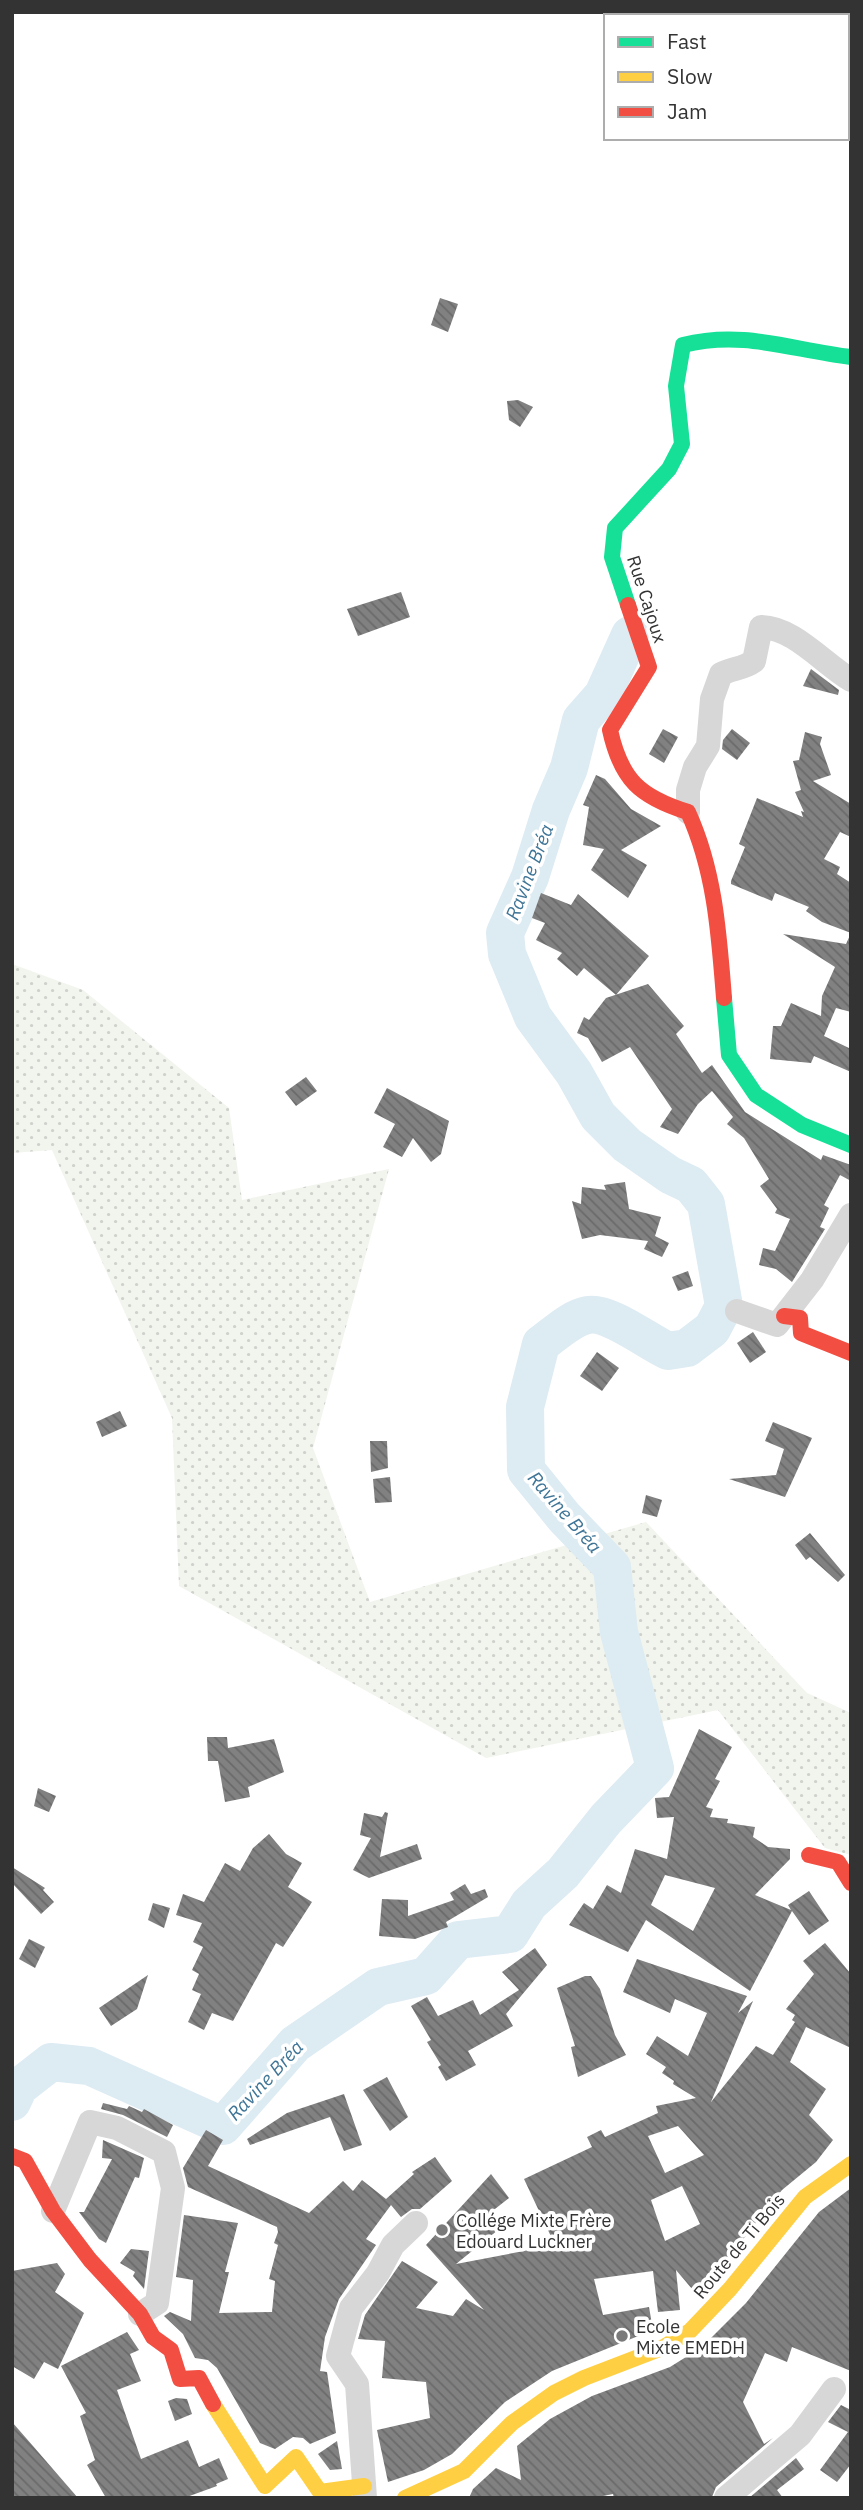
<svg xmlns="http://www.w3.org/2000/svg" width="863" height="2510" font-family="'IBM Plex Sans',sans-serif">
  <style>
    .grass { fill: url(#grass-dots) }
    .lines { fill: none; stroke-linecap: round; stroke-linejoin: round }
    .river { stroke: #ddebf3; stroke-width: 38 }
    .building { fill: url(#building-back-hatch); fill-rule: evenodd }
    .street { stroke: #d7d7d7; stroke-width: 24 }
    .fast { stroke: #16e098; stroke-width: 16 }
    .slow { stroke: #ffcf43; stroke-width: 16 }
    .jam { stroke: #f24e42; stroke-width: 16 }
    .poi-dot { fill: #7a7a7a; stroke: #fff; stroke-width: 2.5 }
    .labels { text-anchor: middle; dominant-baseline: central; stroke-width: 7; stroke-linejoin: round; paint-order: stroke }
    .street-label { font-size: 18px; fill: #333; stroke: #fff }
    .poi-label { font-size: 18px; fill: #333; stroke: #fff; text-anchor: start }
    .water-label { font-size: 19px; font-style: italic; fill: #3f7597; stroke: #fff }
  </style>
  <defs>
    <pattern id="grass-dots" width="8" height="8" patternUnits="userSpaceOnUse" patternTransform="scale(1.75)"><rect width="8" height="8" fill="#f1f5ed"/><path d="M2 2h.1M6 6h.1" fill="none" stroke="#cfd2cc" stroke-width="1.8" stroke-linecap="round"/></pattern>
    <pattern id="building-back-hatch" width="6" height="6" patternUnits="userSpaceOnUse" patternTransform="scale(1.75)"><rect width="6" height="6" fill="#818181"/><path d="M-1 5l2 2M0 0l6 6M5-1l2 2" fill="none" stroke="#6a6a6a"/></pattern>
  </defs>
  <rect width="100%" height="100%" fill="#fff"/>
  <path class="grass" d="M12,964L83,990L229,1108L242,1200L389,1169L313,1448L370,1602L646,1522L807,1693L851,1713V1855L825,1848L718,1710L486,1758L179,1586L172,1418L52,1150L12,1153Z"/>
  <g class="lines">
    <path class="river" d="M12,2102L19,2087L51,2062L89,2066L223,2126L295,2044L378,1987L426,1976L458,1940L510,1934L529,1904L563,1873L606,1819L655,1768L619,1632L612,1567L564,1517L526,1470L525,1407L541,1344C555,1334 571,1318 588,1315C609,1311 648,1342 668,1351L687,1348L712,1329L724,1306L706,1204L691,1185L670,1175L627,1145L598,1116L574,1073L533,1017L507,954L505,933L530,877L551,810L569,768L581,720L603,695L630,635"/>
  </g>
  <g class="building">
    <path d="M440,298L458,304L448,332L431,325Z"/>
    <path d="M518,400L533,407L520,427L509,420L507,401Z"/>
    <path d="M401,592L410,617L358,636L347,609Z"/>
    <path d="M811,669L839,690L838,695L803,686Z"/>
    <path d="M663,729L678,737L664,763L649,754Z"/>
    <path d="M732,729L750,743L737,760L722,749L723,740Z"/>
    <path d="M805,732L822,737L820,744L831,775L813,781L851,804V837L840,832L824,859L840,867L837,874L851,883V1012L836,1008L824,1036L851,1049V1072L814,1056L811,1063L770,1059L773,1026H781L791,1003L821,1016L822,996L835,967L783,934L846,944L851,933L822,922L806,911L809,907L775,893L772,901L731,884V881L745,847L739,844L757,798L803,817L801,811L804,812L795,792L801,790L793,761L799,760Z"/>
    <path d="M596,775L605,779L631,809L661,826L621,850L647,865L628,898L591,870L604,849L583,845L589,807L583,805Z"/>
    <path d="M541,893L571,905L578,894L649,956L616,995L584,968L577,976L557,959L562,953L536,940L545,923L532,918Z"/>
    <path d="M648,984L684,1026L676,1034L702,1073L712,1065L745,1112L821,1160L823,1155L851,1165V1181L840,1175L824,1205L829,1208L820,1227L825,1229L792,1282L776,1269L759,1265L763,1248L775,1251L790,1219L775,1213L777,1209L760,1186L769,1179L744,1138L727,1124L733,1117L712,1091L698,1104L678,1134L660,1127L672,1109L630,1047L602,1062L588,1038L577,1033L584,1017L589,1020L606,998Z"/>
    <path d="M306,1077L317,1091L296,1106L285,1092Z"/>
    <path d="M387,1088L449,1121L441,1154L431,1162L413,1138L402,1157L383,1147L395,1124L374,1113Z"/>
    <path d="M625,1182L629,1209L661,1217L655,1236L669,1243L662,1257L644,1249L648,1241L600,1235L582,1239L572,1201L581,1204L582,1187L606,1190L604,1185Z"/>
    <path d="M688,1271L693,1286L678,1291L672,1277Z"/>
    <path d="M753,1332L766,1352L750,1363L737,1343Z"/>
    <path d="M597,1352L619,1368L602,1391L580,1376Z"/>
    <path d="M120,1411L127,1426L102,1437L96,1422Z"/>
    <path d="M773,1422L812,1438L785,1497L729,1479L776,1475L784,1449L765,1441Z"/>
    <path d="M370,1441H387L388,1468L371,1472Z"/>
    <path d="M390,1477L392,1502L375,1503L373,1479Z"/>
    <path d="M646,1495L662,1500L657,1517L642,1513Z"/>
    <path d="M810,1533L845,1575L838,1582L810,1557L806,1560L795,1545Z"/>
    <path d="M699,1729L732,1747L715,1779L720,1781L706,1807L713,1809L710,1817L728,1819L727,1823L755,1827L753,1837L768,1847L790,1849V1859L755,1895L791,1910L788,1905L809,1891L829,1921L809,1935L792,1911L750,1991L646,1920L628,1952L569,1925L584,1903L593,1909L607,1885L621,1893L635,1849L667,1859L674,1817L657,1818L655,1798L669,1797ZM665,1875L715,1888L693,1931L651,1905Z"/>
    <path d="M207,1737H227L228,1748L274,1739L284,1772L248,1787L250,1797L225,1802L218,1761H208Z"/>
    <path d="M38,1788L56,1796L49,1812L34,1806Z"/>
    <path d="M385,1812L388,1813L380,1857L417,1844L422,1859L369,1878L353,1870L371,1838L360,1835L364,1813L382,1817Z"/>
    <path d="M269,1834L286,1854L302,1863L288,1887L312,1902L283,1947L276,1943L233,2021L212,2013L204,2030L188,2022L201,1994L192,1990L199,1974L192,1970L203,1947L193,1942L202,1923L176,1915L183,1894L204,1902L225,1863L240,1871L253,1848Z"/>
    <path d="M12,1867L45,1888L43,1890L54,1902L41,1914L12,1883Z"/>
    <path d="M465,1884L471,1894L485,1889L488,1897L446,1922L448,1927L415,1939L379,1936L382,1899L408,1900V1916L454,1900L450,1893Z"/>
    <path d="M153,1903L170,1908L164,1928L148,1920Z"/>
    <path d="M29,1939L45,1947L35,1968L19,1959Z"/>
    <path d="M825,1943L851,1974V2048L806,2027L790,2062L826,2089L809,2115L833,2140L816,2162L782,2190L698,2296L676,2270L680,2310L658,2312L653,2271L594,2279L603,2315L649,2307L653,2330L552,2371L505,2402L452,2454L424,2470L388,2482L377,2430L430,2418L426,2382L382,2378L385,2341L358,2339L365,2315L402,2261L438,2282L416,2308L453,2316L466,2299L484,2310L426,2245L491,2174L509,2198L486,2216L498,2230L456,2264L555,2245L524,2179L592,2147L587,2137L601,2130L605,2137L658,2113L656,2106L696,2098L673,2084L674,2081L662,2073L666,2067L646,2054L657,2036L688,2056L707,2013L675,1999L670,2013L623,1992L637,1959L747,1996L738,2013L753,2001L711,2102L756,2046L773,2055L795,2022L792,2020L795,2015L786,2009L814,1974L803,1961ZM678,2126L704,2155L665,2173L648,2136ZM682,2186L700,2224L665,2241L651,2200Z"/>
    <path d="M535,1948L547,1965L506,2014L513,2026L468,2051L476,2065L446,2081L438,2067L441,2065L427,2042L431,2040L411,2006L427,1997L438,2016L473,2000L480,2015L519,1990L502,1972Z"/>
    <path d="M148,1975L137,2009L111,2026L99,2008Z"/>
    <path d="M585,1976H591L600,1989L615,2035L626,2055L578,2077L571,2047L575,2046L557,1988Z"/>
    <path d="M387,2077L408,2117L390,2131L363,2090Z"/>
    <path d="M344,2094L362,2145L344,2151L330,2117L250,2145L247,2139L287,2113Z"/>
    <path d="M103,2103L127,2109L129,2106L142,2112L144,2109L173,2125L167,2137L123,2115L101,2109Z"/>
    <path d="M206,2130L223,2140L208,2166L309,2213L343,2181L353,2191L362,2180L386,2199L414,2174L412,2172L435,2157L452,2181L420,2209H412L401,2217L391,2205L366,2239L376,2245L339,2299L325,2337L320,2371L327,2372L336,2433L310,2444L303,2438L293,2437L275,2449L260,2443L217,2368L208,2360L195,2358L183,2334L164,2316L170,2312L191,2321L193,2280L176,2277L184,2215L238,2223L225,2272H229L219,2313L272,2312L275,2281L269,2279L278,2245L274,2243L278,2232L277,2227L188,2187L183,2168Z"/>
    <path d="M103,2140L144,2158L139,2178L135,2177L106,2243L99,2239L79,2212H84L112,2159L102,2158Z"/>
    <path d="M851,2188V2371L792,2347L787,2362L765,2353L743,2402L764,2444L773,2438L716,2487L712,2497L614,2498L613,2494L593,2498H469L473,2489L496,2468L521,2480L517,2446L550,2419L592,2396L670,2367L702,2347L746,2303L819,2212Z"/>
    <path d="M131,2249L149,2251L144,2289L133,2276L135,2272L120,2263Z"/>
    <path d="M57,2263L65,2274L55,2292L84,2313L58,2369L44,2362L34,2379L12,2366V2271Z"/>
    <path d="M127,2332L139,2350L130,2354L141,2381L117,2390L141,2459L188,2440L199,2467L219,2458L228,2479L216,2484L217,2486L184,2498H106L87,2465L95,2460L80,2416L86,2413L61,2366Z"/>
    <path d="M176,2398L187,2399L192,2414L175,2421L168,2401Z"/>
    <path d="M841,2405L851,2410V2464L837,2482L820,2470L848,2432L828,2422Z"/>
    <path d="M12,2422L33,2446L78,2498H12Z"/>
    <path d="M337,2441L342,2469L330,2470L318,2454Z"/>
    <path d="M796,2458L804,2469L777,2490L783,2498H749Z"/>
  </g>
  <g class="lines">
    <g class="street">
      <path d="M688,812V790L695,767L708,746L712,699L721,674C733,668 743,669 754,661L761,627C793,627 824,664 851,680"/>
      <path d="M737,1311L777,1325L812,1280L851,1215"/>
      <path d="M53,2211L90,2122L117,2128L164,2152L173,2188L157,2303L140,2314"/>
      <path d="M365,2498L357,2384L338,2356L351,2308L378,2273L393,2245L416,2223"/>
      <path d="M726,2498L800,2435L834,2389"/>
    </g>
    <g class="fast">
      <path d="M628,605L612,557L615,528L669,469L682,444L676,386L683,345C744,330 791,350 851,357"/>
      <path d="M724,998L729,1055L756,1095L802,1125L851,1145"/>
    </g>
    <g class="slow">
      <path d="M213,2404L265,2486L296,2457L320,2492L364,2486"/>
      <path d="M405,2498L464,2471L512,2423L554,2393L584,2378L662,2348L690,2331L730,2289L805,2197L851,2164"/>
    </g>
    <g class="jam">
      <path d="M628,605L649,667L610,730C621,780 640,797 688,812C715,871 719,934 724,998"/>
      <path d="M784,1316L800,1318L801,1333L851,1353"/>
      <path d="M809,1855L838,1862L851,1883"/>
      <path d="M12,2156L25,2161L53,2211L90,2260L140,2314L153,2337L171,2350L180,2379L199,2378L213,2404"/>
    </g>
  </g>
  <g class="poi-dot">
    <circle cx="442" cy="2230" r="7"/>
    <circle cx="622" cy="2336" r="7"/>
  </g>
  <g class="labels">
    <g class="street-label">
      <text transform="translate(647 599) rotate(72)">Rue Cajoux</text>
      <text transform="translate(739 2246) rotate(-50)">Route de Ti Bois</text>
    </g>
    <g class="poi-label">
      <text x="456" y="2220">Collége Mixte Frère<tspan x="456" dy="21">Edouard Luckner</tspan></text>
      <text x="636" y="2326">Ecole<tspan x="636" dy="21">Mixte EMEDH</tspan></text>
    </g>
    <g class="water-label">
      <text transform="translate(529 872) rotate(-69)">Ravine Bréa</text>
      <text transform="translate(565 1512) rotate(49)">Ravine Bréa</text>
      <text transform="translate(265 2080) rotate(-47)">Ravine Bréa</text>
    </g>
  </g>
  <rect width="863" height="2510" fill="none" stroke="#333333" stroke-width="28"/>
  <rect x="604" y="14" width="245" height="126" fill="#ffffff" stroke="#adadad" stroke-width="2"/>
  <rect x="618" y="37" width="35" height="10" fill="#16e098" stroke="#adadad" stroke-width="2"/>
  <text x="667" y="49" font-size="21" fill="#333333">Fast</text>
  <rect x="618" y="72" width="35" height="10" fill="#ffcf43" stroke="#adadad" stroke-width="2"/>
  <text x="667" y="84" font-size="21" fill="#333333">Slow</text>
  <rect x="618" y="107" width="35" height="10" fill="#f24e42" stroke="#adadad" stroke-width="2"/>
  <text x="667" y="119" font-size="21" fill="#333333">Jam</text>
</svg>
